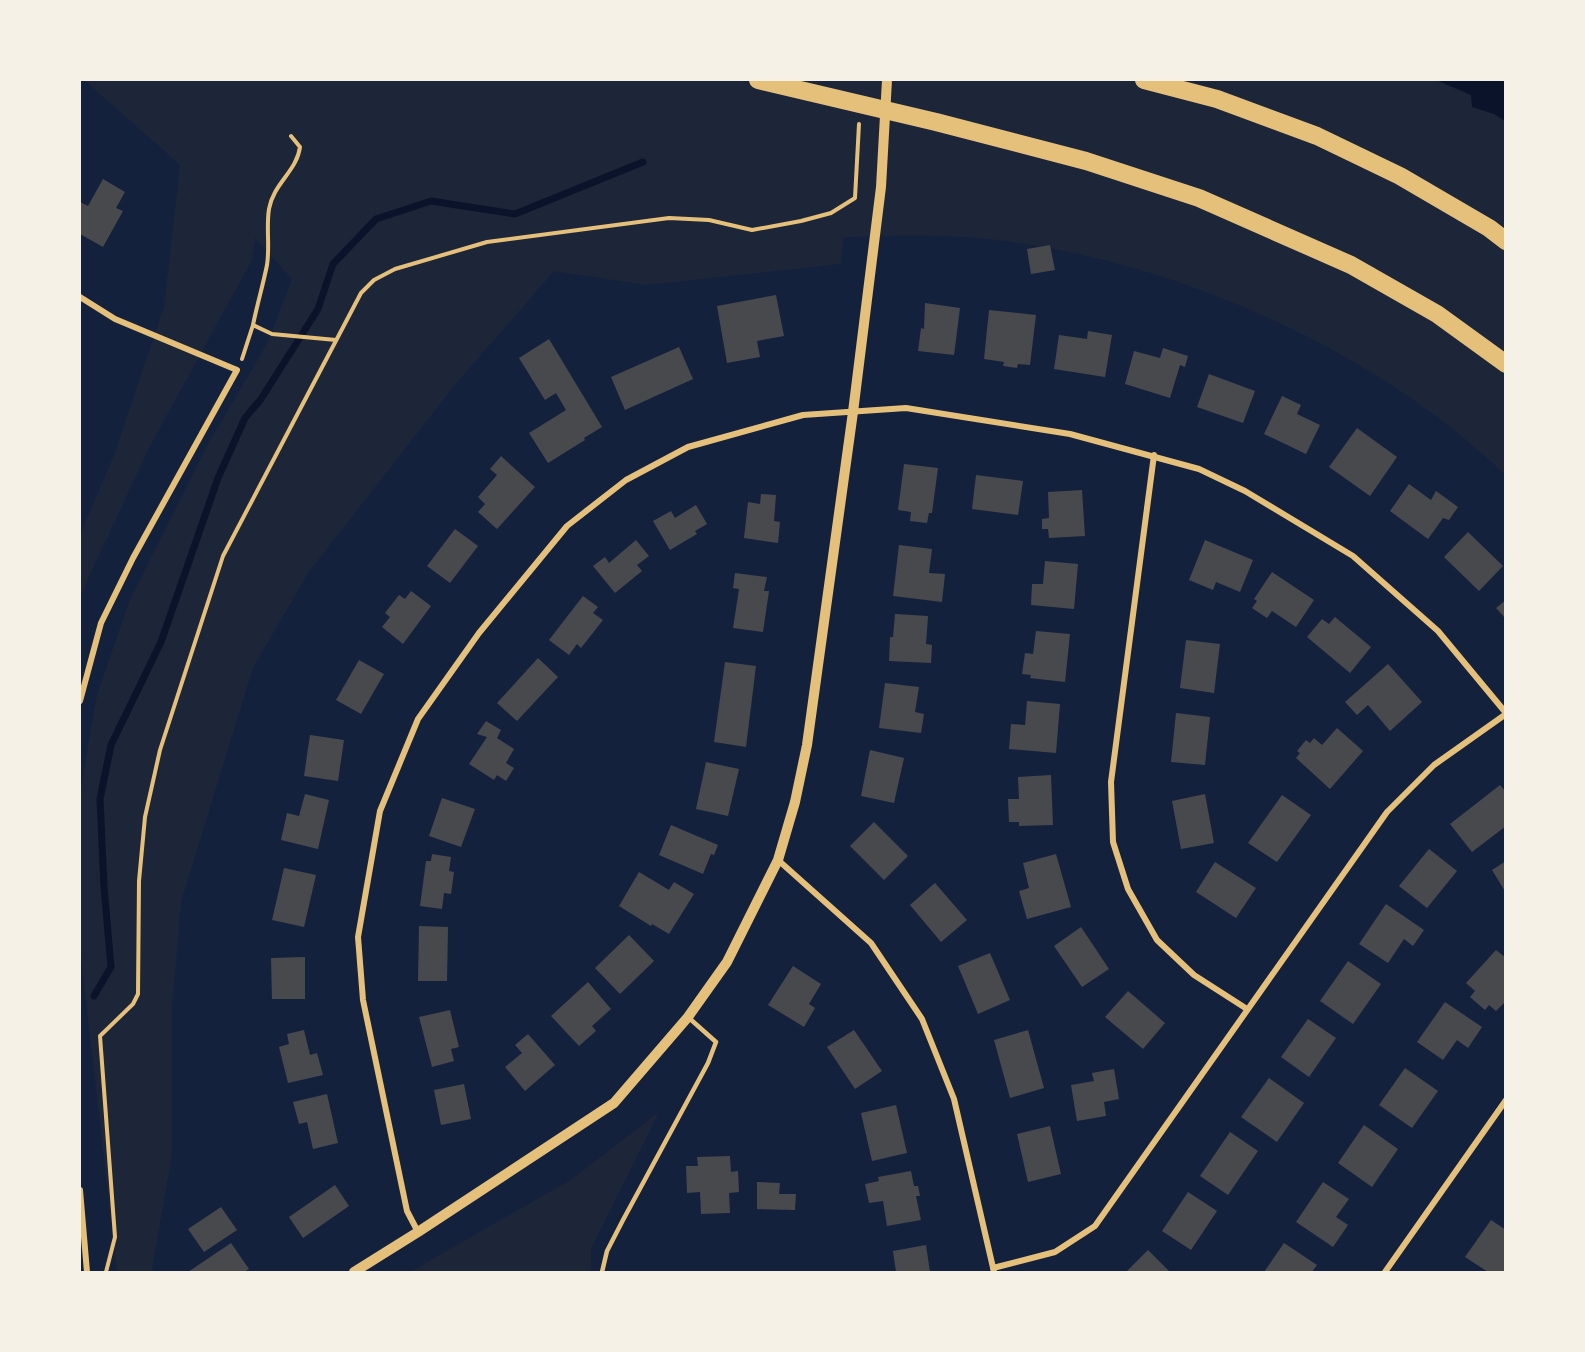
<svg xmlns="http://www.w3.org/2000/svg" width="1585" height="1352" font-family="'Crimson Pro',serif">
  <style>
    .green { fill: #1d2539 }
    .water { fill: #0b132b }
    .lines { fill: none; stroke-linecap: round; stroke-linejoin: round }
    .stream { stroke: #0b132b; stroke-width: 7 }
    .building { fill: #48494c }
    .path { stroke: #e5c07b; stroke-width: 4 }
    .service { stroke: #e5c07b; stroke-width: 4.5 }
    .minor { stroke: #e5c07b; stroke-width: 6 }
    .tertiary { stroke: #e5c07b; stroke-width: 10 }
    .motorway { stroke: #e5c07b; stroke-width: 18 }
  </style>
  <rect width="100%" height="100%" fill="#14213d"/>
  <g class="green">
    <path d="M84,80H1505V475C1377,350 1175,261 997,240C948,234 897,236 847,237L843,238L841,264L646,285L554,271L454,386L308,573L253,668L181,902L172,1009V1155L152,1269L154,1272H117L80,949V793L97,695L130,599L209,442L267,344L292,279L255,238L252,260L149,448L80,596V534L113,458L164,307L180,165Z"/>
    <path d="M659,1112L591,1249V1272H410L572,1179Z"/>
  </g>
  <path class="water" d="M1436,80H1505V121L1494,114L1472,107L1471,95Z"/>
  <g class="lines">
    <path class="stream" d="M94,996L111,967L104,887L100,799L111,745L161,642L218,478L245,418L261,399L318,309L333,264L376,219L431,201L515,214L643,162"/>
  </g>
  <g class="building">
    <path d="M103,179L125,192L116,208L123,211L103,247L80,234V202L88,206Z"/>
    <path d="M1050,245L1055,270L1031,274L1027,249Z"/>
    <path d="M776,295L784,336L757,341L760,357L727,363L717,306Z"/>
    <path d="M925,303L960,308L954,355L918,351L921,328L924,329Z"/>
    <path d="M989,310L1036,315L1030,365L1018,364L1017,368L1003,366L1004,362L984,359Z"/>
    <path d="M1088,331L1112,335L1105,377L1054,369L1059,335L1087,339Z"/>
    <path d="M549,339L602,427L584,438L585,440L548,463L529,433L566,410L556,393L545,400L519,358Z"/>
    <path d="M679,347L693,379L625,410L611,377Z"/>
    <path d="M1163,348L1188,356L1185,367L1180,365L1170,398L1125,384L1134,351L1160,358Z"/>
    <path d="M1209,374L1255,391L1243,423L1197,407Z"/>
    <path d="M1282,396L1301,405L1297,414L1320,425L1306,454L1264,434Z"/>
    <path d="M1357,428L1397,457L1370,496L1329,467Z"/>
    <path d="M501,456L535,487L497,529L478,512L485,504L478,497L497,475L490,469Z"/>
    <path d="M904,464L938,468L932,513H929L927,523L910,521L911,512L898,510Z"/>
    <path d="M976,475L1023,481L1018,515L972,509Z"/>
    <path d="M1409,484L1431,500L1436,491L1458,507L1449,520L1443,518L1428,539L1390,511Z"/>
    <path d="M1082,490L1085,536L1049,538L1048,529H1042V519L1049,518L1048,492Z"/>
    <path d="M761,494L776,495L774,521L780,522L778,543L744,538L748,502L760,504Z"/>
    <path d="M696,505L707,524L695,531L697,534L670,550L653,521L671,511L675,518Z"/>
    <path d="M455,529L478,546L450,583L427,566Z"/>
    <path d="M1468,532L1503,566L1479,591L1444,557Z"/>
    <path d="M636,540L649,556L637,565L642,571L615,593L593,566L605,557L609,563Z"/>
    <path d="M1205,540L1253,560L1240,592L1216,582L1213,590L1189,580Z"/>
    <path d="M899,545L932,549L929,573L945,574L942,602L893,596Z"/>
    <path d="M1045,561L1078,564L1074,609L1031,605L1032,584H1043Z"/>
    <path d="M1272,572L1314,600L1296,627L1272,611L1267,618L1252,608L1257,601L1254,599Z"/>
    <path d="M735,573L767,577L764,591H769L763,632L733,628L739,589L733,588Z"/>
    <path d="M411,591L431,606L403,644L382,627L390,617L385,613L399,595L405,599Z"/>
    <path d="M583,596L598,607L593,613L603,620L581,648L577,644L569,655L549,640Z"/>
    <path d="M1506,600V619L1496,608Z"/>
    <path d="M895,614L928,616L926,644L932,645L931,663L889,661L890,637H893Z"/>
    <path d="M1335,617L1371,647L1350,673L1307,637L1322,619L1329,624Z"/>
    <path d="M1036,631L1070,634L1065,682L1030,678L1031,675L1022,674L1025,653L1033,654Z"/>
    <path d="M1186,640L1220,644L1214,693L1180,688Z"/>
    <path d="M538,658L558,677L517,721L497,703Z"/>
    <path d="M359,660L384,674L361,714L336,700Z"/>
    <path d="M725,662L756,666L746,747L714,742Z"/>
    <path d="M1388,664L1422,702L1390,731L1368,705L1357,715L1345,702Z"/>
    <path d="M885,683L919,687L915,712L924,714L921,733L879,728Z"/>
    <path d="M1027,701L1060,704L1056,753L1009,749L1011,724L1025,725Z"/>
    <path d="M1176,713L1210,717L1205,765L1171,762Z"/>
    <path d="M486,721L501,730L497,738L514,749L506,763L514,768L506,781L497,775L494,780L469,764L487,737L477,734Z"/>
    <path d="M1337,728L1363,751L1330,789L1296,758L1300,753L1297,751L1306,740L1310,743L1314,738L1322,745Z"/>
    <path d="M310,735L344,740L338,781L304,776Z"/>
    <path d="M870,750L904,758L894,803L861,796Z"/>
    <path d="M706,762L739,769L728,816L696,809Z"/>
    <path d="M1051,775L1053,825L1019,826V822H1009L1008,799H1019L1018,777Z"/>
    <path d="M1500,785L1506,792V826L1472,852L1450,824Z"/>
    <path d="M305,794L329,800L318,849L281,840L287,813L299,816Z"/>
    <path d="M1205,794L1214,843L1181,849L1172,801Z"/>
    <path d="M1282,795L1311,815L1277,862L1248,843Z"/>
    <path d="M442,798L475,809L461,847L429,836Z"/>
    <path d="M874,822L908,856L884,880L850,846Z"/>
    <path d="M671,825L718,845L714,855L711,854L703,874L659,855Z"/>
    <path d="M1429,849L1457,871L1427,908L1399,886Z"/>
    <path d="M432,854L451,857L449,871L454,872L451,894L444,893L442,909L420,906L426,861H431Z"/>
    <path d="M1056,854L1071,907L1027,919L1019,891L1029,888L1023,863Z"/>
    <path d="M1506,861V893L1492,870Z"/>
    <path d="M1215,862L1256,888L1236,918L1196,892Z"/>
    <path d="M284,868L316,875L304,927L272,920Z"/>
    <path d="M639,872L669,890L674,882L694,894L669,934L652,924L651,926L619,906Z"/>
    <path d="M935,883L967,920L941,942L910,905Z"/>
    <path d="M1386,904L1424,930L1413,946L1404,939L1388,963L1359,944Z"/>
    <path d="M419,926L448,927L447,981H418Z"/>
    <path d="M1081,927L1109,969L1082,987L1054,946Z"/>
    <path d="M629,935L654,961L620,994L595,968Z"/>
    <path d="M1496,950L1506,958V1001L1496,1011L1489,1005L1485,1010L1470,997L1475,991L1466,983Z"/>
    <path d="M990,953L1010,1000L978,1014L958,966Z"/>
    <path d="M305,957V999H272L271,958Z"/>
    <path d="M1348,961L1381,984L1353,1024L1320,1001Z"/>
    <path d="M793,966L821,984L809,1004L815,1008L804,1027L768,1005Z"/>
    <path d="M588,982L611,1009L592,1026L596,1031L579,1046L551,1016Z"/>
    <path d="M1128,991L1165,1023L1143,1049L1105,1017Z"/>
    <path d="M1445,1002L1482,1027L1468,1048L1457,1040L1443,1060L1417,1042Z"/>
    <path d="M450,1010L459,1047L451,1049L454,1061L432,1067L419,1017Z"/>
    <path d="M1308,1019L1336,1038L1309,1077L1281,1057Z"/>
    <path d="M304,1030L310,1055L317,1053L323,1075L288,1083L279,1047L289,1044L287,1034Z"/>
    <path d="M854,1030L882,1071L855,1089L827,1047Z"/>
    <path d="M1028,1030L1044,1088L1010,1098L994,1040Z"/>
    <path d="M528,1034L555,1065L525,1091L505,1067L522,1053L515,1045Z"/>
    <path d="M1405,1068L1438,1091L1412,1128L1379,1105Z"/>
    <path d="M1114,1069L1119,1099L1104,1102L1106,1116L1077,1121L1071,1085L1094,1081L1092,1073Z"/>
    <path d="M1269,1078L1304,1103L1277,1142L1241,1117Z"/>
    <path d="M464,1084L471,1119L441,1125L434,1090Z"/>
    <path d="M327,1094L338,1143L313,1149L307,1122L299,1124L293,1102Z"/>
    <path d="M896,1105L907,1153L872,1161L861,1113Z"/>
    <path d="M1364,1125L1398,1149L1372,1187L1338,1163Z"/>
    <path d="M1050,1126L1061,1174L1028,1182L1017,1134Z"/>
    <path d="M1230,1132L1258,1151L1228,1195L1200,1176Z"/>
    <path d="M730,1156L731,1172L738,1171L739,1192L729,1193L730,1213L701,1214L700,1192L687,1193L686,1166H698L697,1157Z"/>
    <path d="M911,1171L914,1186H918L920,1196H916L921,1220L887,1226L883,1201L869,1203L865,1184L879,1181L878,1177Z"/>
    <path d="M757,1182L780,1183L779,1194H796L795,1210L757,1209Z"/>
    <path d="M1323,1182L1349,1199L1336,1217L1348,1225L1333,1247L1296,1222Z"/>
    <path d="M335,1185L349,1206L303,1238L289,1217Z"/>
    <path d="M1188,1192L1217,1211L1191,1250L1162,1231Z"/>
    <path d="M221,1207L237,1230L204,1252L188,1229Z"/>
    <path d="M1491,1220L1506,1230L1505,1272H1488L1465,1257Z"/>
    <path d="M231,1243L249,1269L244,1272H188Z"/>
    <path d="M1284,1243L1317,1265L1312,1272H1264Z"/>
    <path d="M926,1245L930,1272H896L893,1251Z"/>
    <path d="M1148,1250L1170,1272H1126Z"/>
  </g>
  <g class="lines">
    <g class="path">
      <path d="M253,325C257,305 263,285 267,265C270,247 266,227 269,209C273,184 297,171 300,147L291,136"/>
      <path d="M242,359L253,325L272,334L336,340"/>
      <path d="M106,1272L115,1237L100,1036L133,1004L138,994L139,881L145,817L160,750L223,556L361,293L374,280L395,269L487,242L669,218L709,220L752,230L801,221L831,213L855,198L859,124"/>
    </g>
    <path class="service" d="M602,1272L607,1251L623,1220L708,1063L716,1042L689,1018"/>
    <g class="minor">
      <path d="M80,297L115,319L237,370L133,558L101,623L80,701"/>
      <path d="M1154,455L1111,782L1113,842L1128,889L1157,940L1194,975L1247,1009"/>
      <path d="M778,860L871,943L922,1019L954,1099L994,1272"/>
      <path d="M80,1190L87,1272"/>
      <path d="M418,1232L407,1211L363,1000L358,937L380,811L418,719L479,633L567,526L626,480L688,447L803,415L906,408L1070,434L1199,469L1245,491L1353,556L1438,631L1506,713"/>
      <path d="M993,1268L1055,1252L1095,1226L1387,812L1434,765L1506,714"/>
      <path d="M1385,1272L1506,1100"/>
    </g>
    <path class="tertiary" d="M354,1272L418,1232L614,1103L688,1017L727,962L778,860L795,802L807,745L853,412L881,187L887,80"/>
    <g class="motorway">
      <path d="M758,80L936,122L1086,161L1199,198L1351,265L1437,314L1506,364"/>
      <path d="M1144,80L1217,99L1317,136L1400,176L1489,228L1506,241"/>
    </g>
  </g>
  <rect width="1585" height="1352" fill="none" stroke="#f6f1e7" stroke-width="162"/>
</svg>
